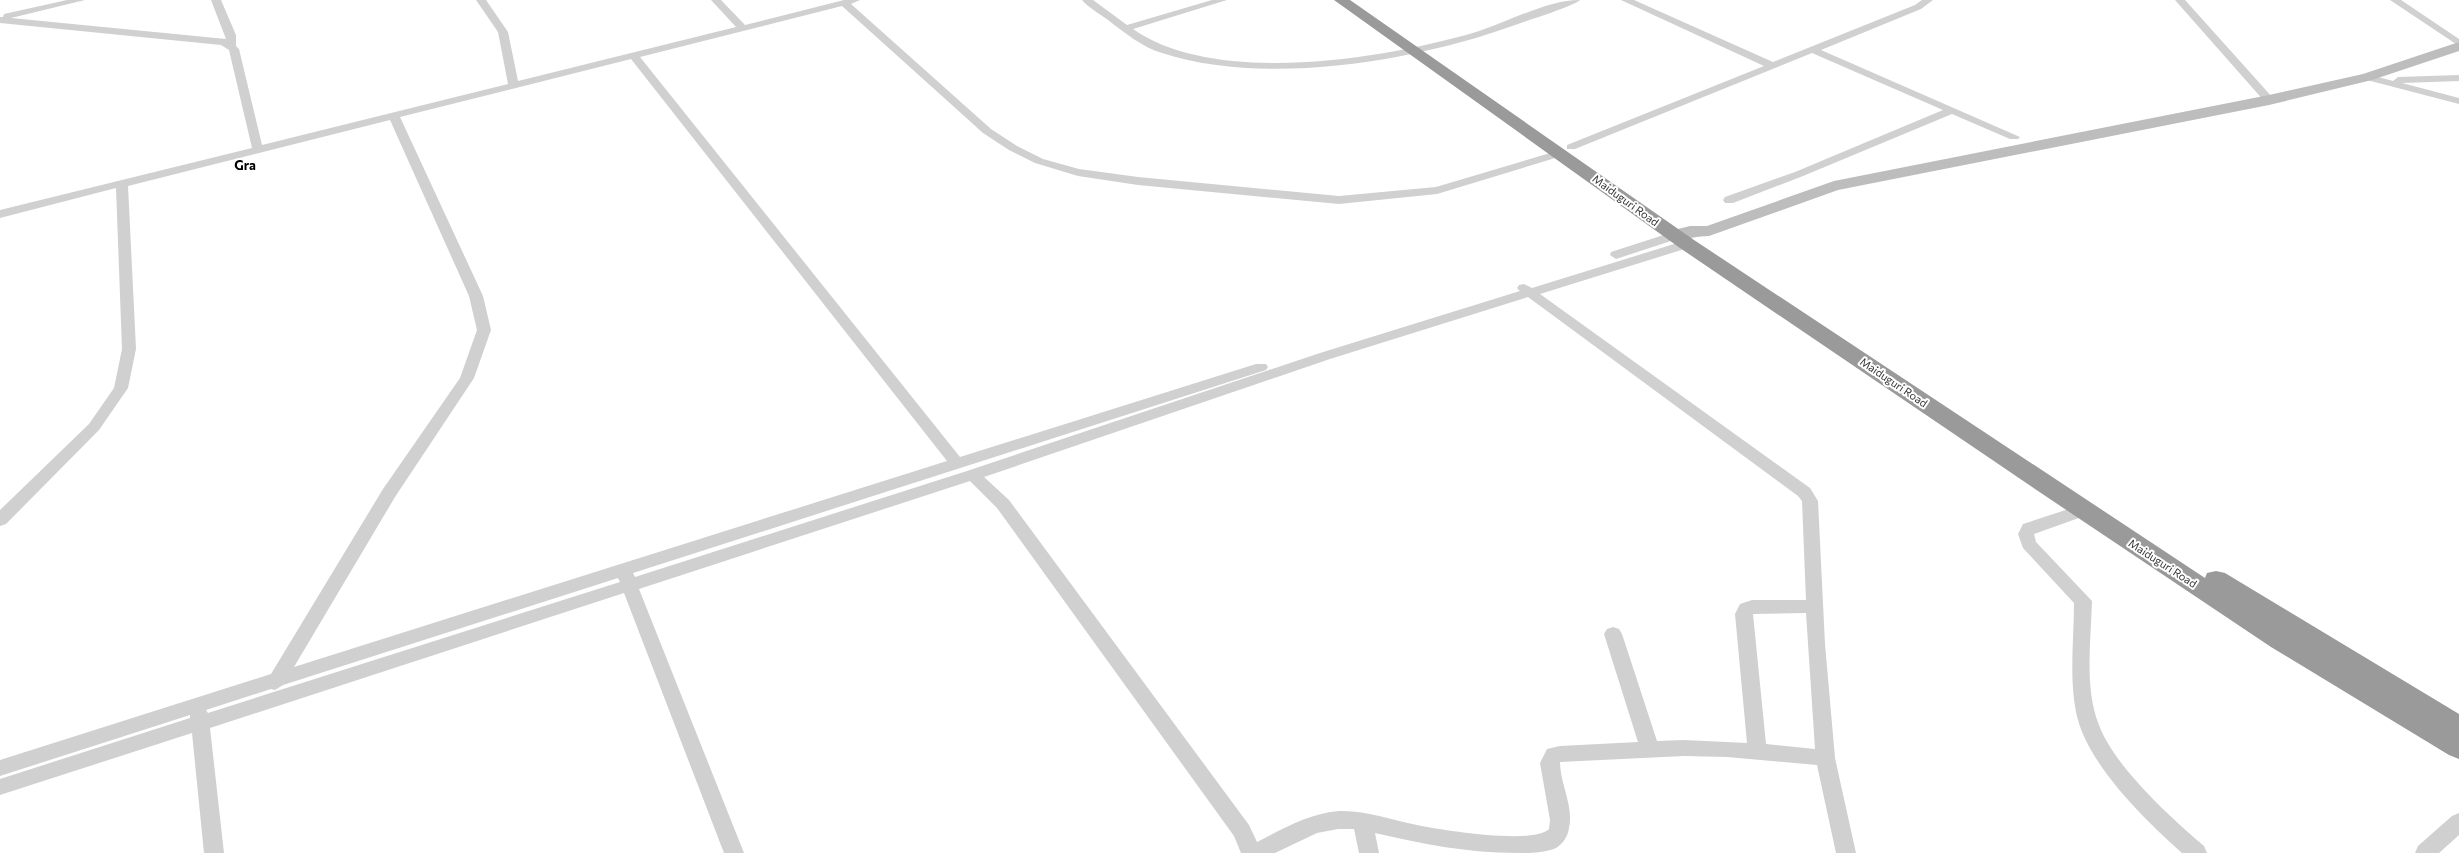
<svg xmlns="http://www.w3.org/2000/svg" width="2459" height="853" font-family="Commissioner,sans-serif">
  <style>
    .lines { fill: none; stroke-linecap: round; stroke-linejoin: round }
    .street { fill: #d0d0d0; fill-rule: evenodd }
    .secondary { fill: #bdbdbd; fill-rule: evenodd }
    .highway { fill: #9a9a9a; fill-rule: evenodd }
    .labels { text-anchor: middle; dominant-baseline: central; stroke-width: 4; stroke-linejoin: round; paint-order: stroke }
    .street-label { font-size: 11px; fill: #333; stroke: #fff }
    .far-district-label { font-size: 13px; font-weight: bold; fill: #000; stroke: #fff }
  </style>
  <rect width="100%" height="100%" fill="#fff"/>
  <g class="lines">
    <g class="street">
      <path d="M67,0H85L11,18L226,39L211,0H221L236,35V46L239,49L262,145L508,84L498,32L476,0H486L508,32L518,81L736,27L711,0H721L745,25L844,0H860L851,4L991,129L1017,146L1043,159L1079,169L1138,177L1339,196L1436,187L1557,151H1565V155L1437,194L1339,204L1138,185L1078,176L1035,163L1009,150L983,133L842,6L640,57L960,457L1256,364H1266L1268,367L1266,370L633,573L635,577L967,471L1320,353L1520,291L1517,288L1519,285L1524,284L1532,288L1687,240L1691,241L1693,244L1691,247L1540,294L1810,488L1818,501L1825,644L1835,758L1856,853H1836L1817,765L1727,757L1684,756L1560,762C1560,784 1574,806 1569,828C1568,836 1563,844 1556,848C1544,853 1530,853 1517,853C1468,853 1423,844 1375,833L1379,853H1359L1354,829H1338L1317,833L1275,853H1241L1234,836L997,508L970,481L639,589L744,853H724L624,593L210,728L224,853H204L192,733L0,795V779L190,718V715L0,776V760L271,674L383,489L460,378L477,330L469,296L390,120L128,186L136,349L128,388L99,430L6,524L0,526V510L89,424L114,388L122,349L116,188L0,218V210L252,148L229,50L221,45L0,23V17H3L4,14ZM631,59L947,461L294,667L395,497L474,378L491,330L483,296L400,117ZM1528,297L1798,496L1802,501L1806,600H1752L1740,604L1735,614L1747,743L1684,740L1657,741L1622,634L1619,629L1613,627L1607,629L1604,634L1638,742L1560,746L1547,749L1540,763L1550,820L1549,829C1533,845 1441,830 1417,825C1391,820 1366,810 1339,811C1310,813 1282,829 1257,842L1249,825L1009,500L984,477L1330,359ZM618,578L620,582L208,713L206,710L271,689L275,690L283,685ZM1806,613L1815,749L1766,744L1753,614Z"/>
      <path d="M1082,0H1093L1127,25L1212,0H1227L1133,29C1216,87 1384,59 1476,32C1508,22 1547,0 1580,0C1574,6 1529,20 1518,24C1417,61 1266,87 1162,53C1142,47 1125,33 1108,20C1100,14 1089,8 1082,0Z"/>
      <path d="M1621,0H1634L1773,62L1915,5L1922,0H1933L1921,9L1821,50L2020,137L2018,139H2010L1952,114L1803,176L1733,203H1725L1723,200L1725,197L1795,172L1943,110L1812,53L1575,149H1567V145L1764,66Z"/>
      <path d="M2175,0H2185L2273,98V102H2265Z"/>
      <path d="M2390,0H2401L2459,39V46Z"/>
      <path d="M2367,74L2393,81L2398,77L2459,75V81L2402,83L2459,98V104L2363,79V75Z"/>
      <path d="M1676,231L1682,235L1680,238L1616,259L1610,255L1611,252Z"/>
      <path d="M2084,504L2090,506L2092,510L2090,514L2034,534L2036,542L2092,601C2091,640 2084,688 2099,725C2114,766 2171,818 2204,846L2207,853H2182C2144,819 2086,763 2076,712C2069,676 2074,639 2074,603L2023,548L2018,534L2023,524Z"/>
      <path d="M2459,813V835L2439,853H2415L2418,846L2452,816Z"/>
    </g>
    <path class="secondary" d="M2459,42V51L2372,80L2269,105L1838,190L1709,236C1697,236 1680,241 1670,239L1667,235L1670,231L1690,226H1707L1834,181L2269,95L2363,74Z"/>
    <path class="highway" d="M1334,0H1350L1694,240L2205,578L2207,573L2216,571L2225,573L2459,714V759L2449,755L2271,647L2035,489L1680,248Z"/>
  </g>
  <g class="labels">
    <g class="street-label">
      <text transform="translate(1626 200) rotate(36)">Maiduguri Road</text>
      <text transform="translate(1894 382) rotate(34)">Maiduguri Road</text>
      <text transform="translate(2163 563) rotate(33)">Maiduguri Road</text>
    </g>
    <g class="far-district-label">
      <text x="245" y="165">Gra</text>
    </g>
  </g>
</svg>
